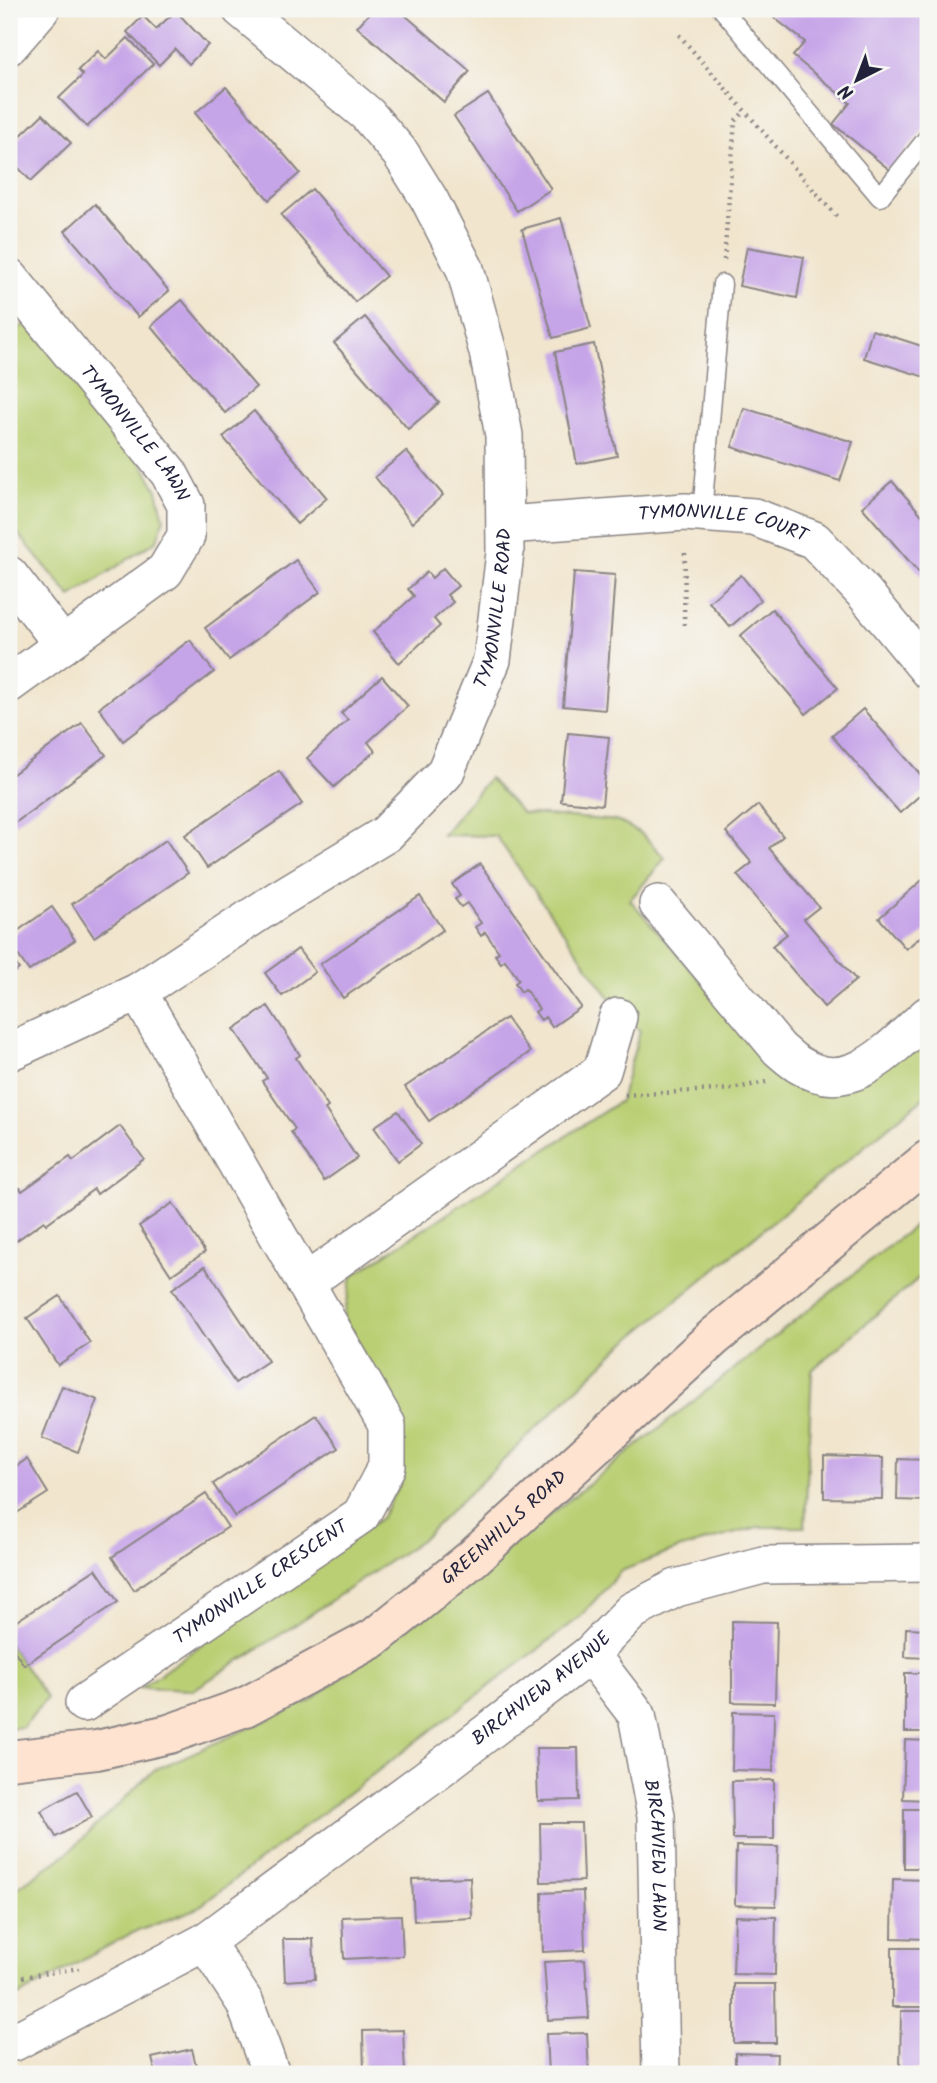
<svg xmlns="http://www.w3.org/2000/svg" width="937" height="2083" font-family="Kalam,sans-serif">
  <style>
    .green { fill: #bacf73; stroke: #6e7857; stroke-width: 2 }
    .building { fill: #c6a4e8 }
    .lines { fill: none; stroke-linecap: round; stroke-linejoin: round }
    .lane-casing { stroke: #8a8484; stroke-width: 21 }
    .street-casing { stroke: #8a8484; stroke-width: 40 }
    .secondary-casing { stroke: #8a8484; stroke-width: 42 }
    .path { stroke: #8a8484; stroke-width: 4.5; stroke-dasharray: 2 5; stroke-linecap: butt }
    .lane { stroke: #fff; stroke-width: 18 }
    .street { stroke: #fff; stroke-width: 37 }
    .secondary { stroke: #fee3d1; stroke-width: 38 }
    .labels { text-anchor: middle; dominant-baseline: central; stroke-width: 6; stroke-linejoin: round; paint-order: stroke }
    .street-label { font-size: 19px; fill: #22223b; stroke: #f6f6f2 }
  </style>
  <rect width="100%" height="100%" fill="#f6f6f2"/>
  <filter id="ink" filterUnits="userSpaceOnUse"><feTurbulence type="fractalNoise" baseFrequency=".0143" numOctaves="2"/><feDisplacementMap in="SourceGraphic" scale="14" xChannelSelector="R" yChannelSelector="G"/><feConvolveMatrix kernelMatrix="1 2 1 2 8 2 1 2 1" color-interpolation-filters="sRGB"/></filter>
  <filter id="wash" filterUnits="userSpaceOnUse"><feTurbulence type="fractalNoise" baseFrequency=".00686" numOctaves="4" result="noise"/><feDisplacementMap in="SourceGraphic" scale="28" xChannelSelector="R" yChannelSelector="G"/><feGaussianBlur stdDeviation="1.57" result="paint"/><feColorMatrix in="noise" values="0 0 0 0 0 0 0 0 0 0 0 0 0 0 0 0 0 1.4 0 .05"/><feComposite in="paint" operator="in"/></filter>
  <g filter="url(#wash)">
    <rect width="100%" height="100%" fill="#f1e5cd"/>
    <g class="green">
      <path d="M26,322L141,462L157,490L164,519L157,540L71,597L9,523V338Z"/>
      <path d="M489,778L522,813L618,821L642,834L665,858L630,900L757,1045L804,1085L928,1030V1094L620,1347L421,1540L286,1631L193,1690L140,1688L381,1518L402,1480L403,1427L344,1318L352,1276L620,1101L640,1031L607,994L496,836L442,835Z"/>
      <path d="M928,1215V1270L812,1370L805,1527H758L678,1549L621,1571L579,1618L196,1909L130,1934L9,2001V1894L70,1851L154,1770L310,1701L430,1610Z"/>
      <path d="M9,1644L47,1698L23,1727L9,1728Z"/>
    </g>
    <g id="blocks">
      <g class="building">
        <path d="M373,9H398L470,71L444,102L357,27Z"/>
        <path d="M763,9H928V124L890,170L833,124L850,103L793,56L805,42Z"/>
        <path d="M176,11L208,45L189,64L175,49L159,65L127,32L143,16L156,29Z"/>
        <path d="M128,38L153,64L87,127L59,98L83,75L78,70L98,51L106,59Z"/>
        <path d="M226,87L300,173L269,200L195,113Z"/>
        <path d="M488,94L551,189L517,211L454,116Z"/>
        <path d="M43,114L71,143L31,181L9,158V147Z"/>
        <path d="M312,189L386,276L355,302L281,215Z"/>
        <path d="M95,204L169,291L138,317L65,231Z"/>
        <path d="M561,218L591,328L553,338L522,229Z"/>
        <path d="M747,247L804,257L797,298L739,286Z"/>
        <path d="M182,300L256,387L225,413L151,326Z"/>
        <path d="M365,317L439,403L408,429L334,343Z"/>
        <path d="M872,330L928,348V378L864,358Z"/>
        <path d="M594,344L617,456L577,464L555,352Z"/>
        <path d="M744,408L853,442L840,481L732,447Z"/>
        <path d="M254,411L327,498L297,524L223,437Z"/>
        <path d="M406,451L443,495L412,523L375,477Z"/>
        <path d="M892,481L928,522V583L862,507Z"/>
        <path d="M296,560L320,592L229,660L205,628Z"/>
        <path d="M443,568L458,586L447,595L453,602L434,619L440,626L399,663L373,632L414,596L408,589L427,572L432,578Z"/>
        <path d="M574,572L615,575L605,710L563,706Z"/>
        <path d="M741,575L761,600L730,627L709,602Z"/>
        <path d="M772,609L838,688L806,714L740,636Z"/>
        <path d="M190,640L214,672L123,741L99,708Z"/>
        <path d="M382,676L408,706L368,742L375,751L334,787L307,758L348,720L341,713Z"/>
        <path d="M863,709L928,783V788L900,813L832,736Z"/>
        <path d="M82,723L106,755L15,823L9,815V777Z"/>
        <path d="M568,733L609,737L602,805L561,801Z"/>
        <path d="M279,771L302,804L207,868L185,835Z"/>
        <path d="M758,805L783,836L769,848L819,907L804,919L856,980L824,1007L772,946L787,934L737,875L752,863L726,832Z"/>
        <path d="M166,840L188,873L94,937L72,904Z"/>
        <path d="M480,864L581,1007L552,1027L545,1017L541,1020L535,1012L539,1009L525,989L521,992L515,983L519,980L505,960L501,963L495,955L499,952L485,932L481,936L475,927L481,923L467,903L461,907L455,899L460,896L452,884Z"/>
        <path d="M928,875V930L906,949L879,918Z"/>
        <path d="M420,896L443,930L343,998L320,964Z"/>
        <path d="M52,907L75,940L29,971L9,942V937Z"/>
        <path d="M298,949L315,972L282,996L265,973Z"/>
        <path d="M9,953L19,969L9,976Z"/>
        <path d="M268,1006L300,1055L296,1058L328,1107L325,1109L357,1158L324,1181L291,1132L295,1129L262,1081L267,1078L234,1029Z"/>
        <path d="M506,1018L530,1052L429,1121L405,1087Z"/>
        <path d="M398,1111L421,1144L398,1161L374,1127Z"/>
        <path d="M120,1126L144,1159L97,1194L94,1189L46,1224L44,1221L9,1246V1196L20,1188L22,1191L70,1157L73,1161Z"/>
        <path d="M173,1203L205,1252L171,1275L139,1226Z"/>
        <path d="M205,1266L268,1361L235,1383L172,1289Z"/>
        <path d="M60,1296L90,1343L58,1365L27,1318Z"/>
        <path d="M62,1386L98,1400L78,1452L42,1438Z"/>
        <path d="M316,1415L339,1448L235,1517L213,1484Z"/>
        <path d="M824,1456L883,1458L882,1499L824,1498Z"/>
        <path d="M27,1459L48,1493L9,1518V1471Z"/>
        <path d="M898,1459L928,1460V1501L897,1500Z"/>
        <path d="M206,1494L228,1527L134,1590L112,1557Z"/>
        <path d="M96,1569L118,1602L24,1665L9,1643V1626Z"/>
        <path d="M732,1621L777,1622L775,1703L732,1702Z"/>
        <path d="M906,1628L928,1629V1658L905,1657Z"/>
        <rect x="905" y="1673" width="23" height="59"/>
        <path d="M733,1712L774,1713L773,1771L732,1770Z"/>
        <path d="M905,1740L928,1741V1800L903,1799Z"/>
        <path d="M536,1748H578L579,1800L538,1801Z"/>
        <path d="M774,1780V1839H733L732,1781Z"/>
        <path d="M77,1791L92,1817L56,1837L41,1811Z"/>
        <rect x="904" y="1809" width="24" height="59"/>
        <path d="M540,1823H581L583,1881L541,1882Z"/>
        <path d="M736,1846L778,1847L776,1906L735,1905Z"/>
        <path d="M470,1877L472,1918L414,1921L412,1879Z"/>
        <path d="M893,1879L928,1880V1939L892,1938Z"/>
        <path d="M583,1891L585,1950L543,1952L542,1893Z"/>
        <path d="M401,1915L403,1956L344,1959L342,1917Z"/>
        <path d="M735,1916L776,1917L775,1975L733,1974Z"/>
        <path d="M283,1939H313L315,1979L285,1981Z"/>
        <rect x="892" y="1948" width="36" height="59"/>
        <path d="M585,1960L589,2018L548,2020L544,1962Z"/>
        <path d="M734,1984H775L776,2043H734Z"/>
        <path d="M901,2011H928V2070H900Z"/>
        <path d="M403,2030L405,2074H364L363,2031Z"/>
        <path d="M587,2033L589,2074H548L546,2034Z"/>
        <path d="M192,2049L198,2074H156L152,2058Z"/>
        <path d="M735,2053L777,2054L776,2074H735Z"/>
      </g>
    </g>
  </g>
  <g filter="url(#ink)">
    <use href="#blocks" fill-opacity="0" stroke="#8a8484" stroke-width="2"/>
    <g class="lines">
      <g class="lane-casing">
        <g id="lane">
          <path d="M722,9L880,197L928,137"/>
          <path d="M702,513L722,284"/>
        </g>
      </g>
      <g class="street-casing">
        <g id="street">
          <path d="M9,46L41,9"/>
          <path id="s1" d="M9,277L169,473L186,505V536L165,571L9,684"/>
          <path id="s2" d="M506,525L685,512L754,517L814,540L865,594L928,670"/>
          <path d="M9,575L63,645"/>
          <path d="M658,904L779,1049C786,1055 793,1062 801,1066C852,1097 892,1046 928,1015"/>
          <path id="s3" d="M9,1052L138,992L279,899L386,834L445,773L492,660L505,553L504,435L488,352L465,269L429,199L401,154L367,114L241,9"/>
          <path d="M305,1283L602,1071L618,1017"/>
          <path id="s4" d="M590,1654L637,1715L656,1816L661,2074"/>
          <path id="s5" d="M84,1703L361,1515L387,1466V1425L138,992"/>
          <path d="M14,2042L205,1942"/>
          <path id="s6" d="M271,2074L245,2003L205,1942L438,1770L590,1654L632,1611L676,1588L763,1565L928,1563"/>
        </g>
      </g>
      <g class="secondary-casing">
        <g id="secondary">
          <path id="s7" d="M9,1760L97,1750L169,1734L245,1707L374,1638L473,1558L714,1337L928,1160"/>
        </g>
      </g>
      <g class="path">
        <path d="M679,35L837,217"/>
        <path d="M724,260L735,121L745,111"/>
        <path d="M684,625L685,550"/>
        <path d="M625,1095L732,1089L766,1082"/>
        <path d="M9,1979L79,1968"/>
      </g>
      <use href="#lane" class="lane"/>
      <use href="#street" class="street"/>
      <use href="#secondary" class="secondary"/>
    </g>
  </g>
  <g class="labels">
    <g class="street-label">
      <text stroke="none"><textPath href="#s1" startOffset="201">TYMONVILLE LAWN</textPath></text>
      <text stroke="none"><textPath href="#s2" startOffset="219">TYMONVILLE COURT</textPath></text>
      <text stroke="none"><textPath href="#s3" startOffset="695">TYMONVILLE ROAD</textPath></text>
      <text stroke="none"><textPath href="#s7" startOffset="560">GREENHILLS ROAD</textPath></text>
      <text stroke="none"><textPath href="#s5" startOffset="214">TYMONVILLE CRESCENT</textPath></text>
      <text stroke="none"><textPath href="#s6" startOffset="570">BIRCHVIEW AVENUE</textPath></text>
      <text stroke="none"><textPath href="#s4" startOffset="219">BIRCHVIEW LAWN</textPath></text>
    </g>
  </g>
  <rect width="937" height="2083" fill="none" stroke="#f6f6f2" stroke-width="35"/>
  <g transform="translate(857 80) rotate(222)" stroke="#f6f6f2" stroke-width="5" paint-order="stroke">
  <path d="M0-5L12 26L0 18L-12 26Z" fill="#22223b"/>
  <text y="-10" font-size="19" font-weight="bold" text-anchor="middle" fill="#22223b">N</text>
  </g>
</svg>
